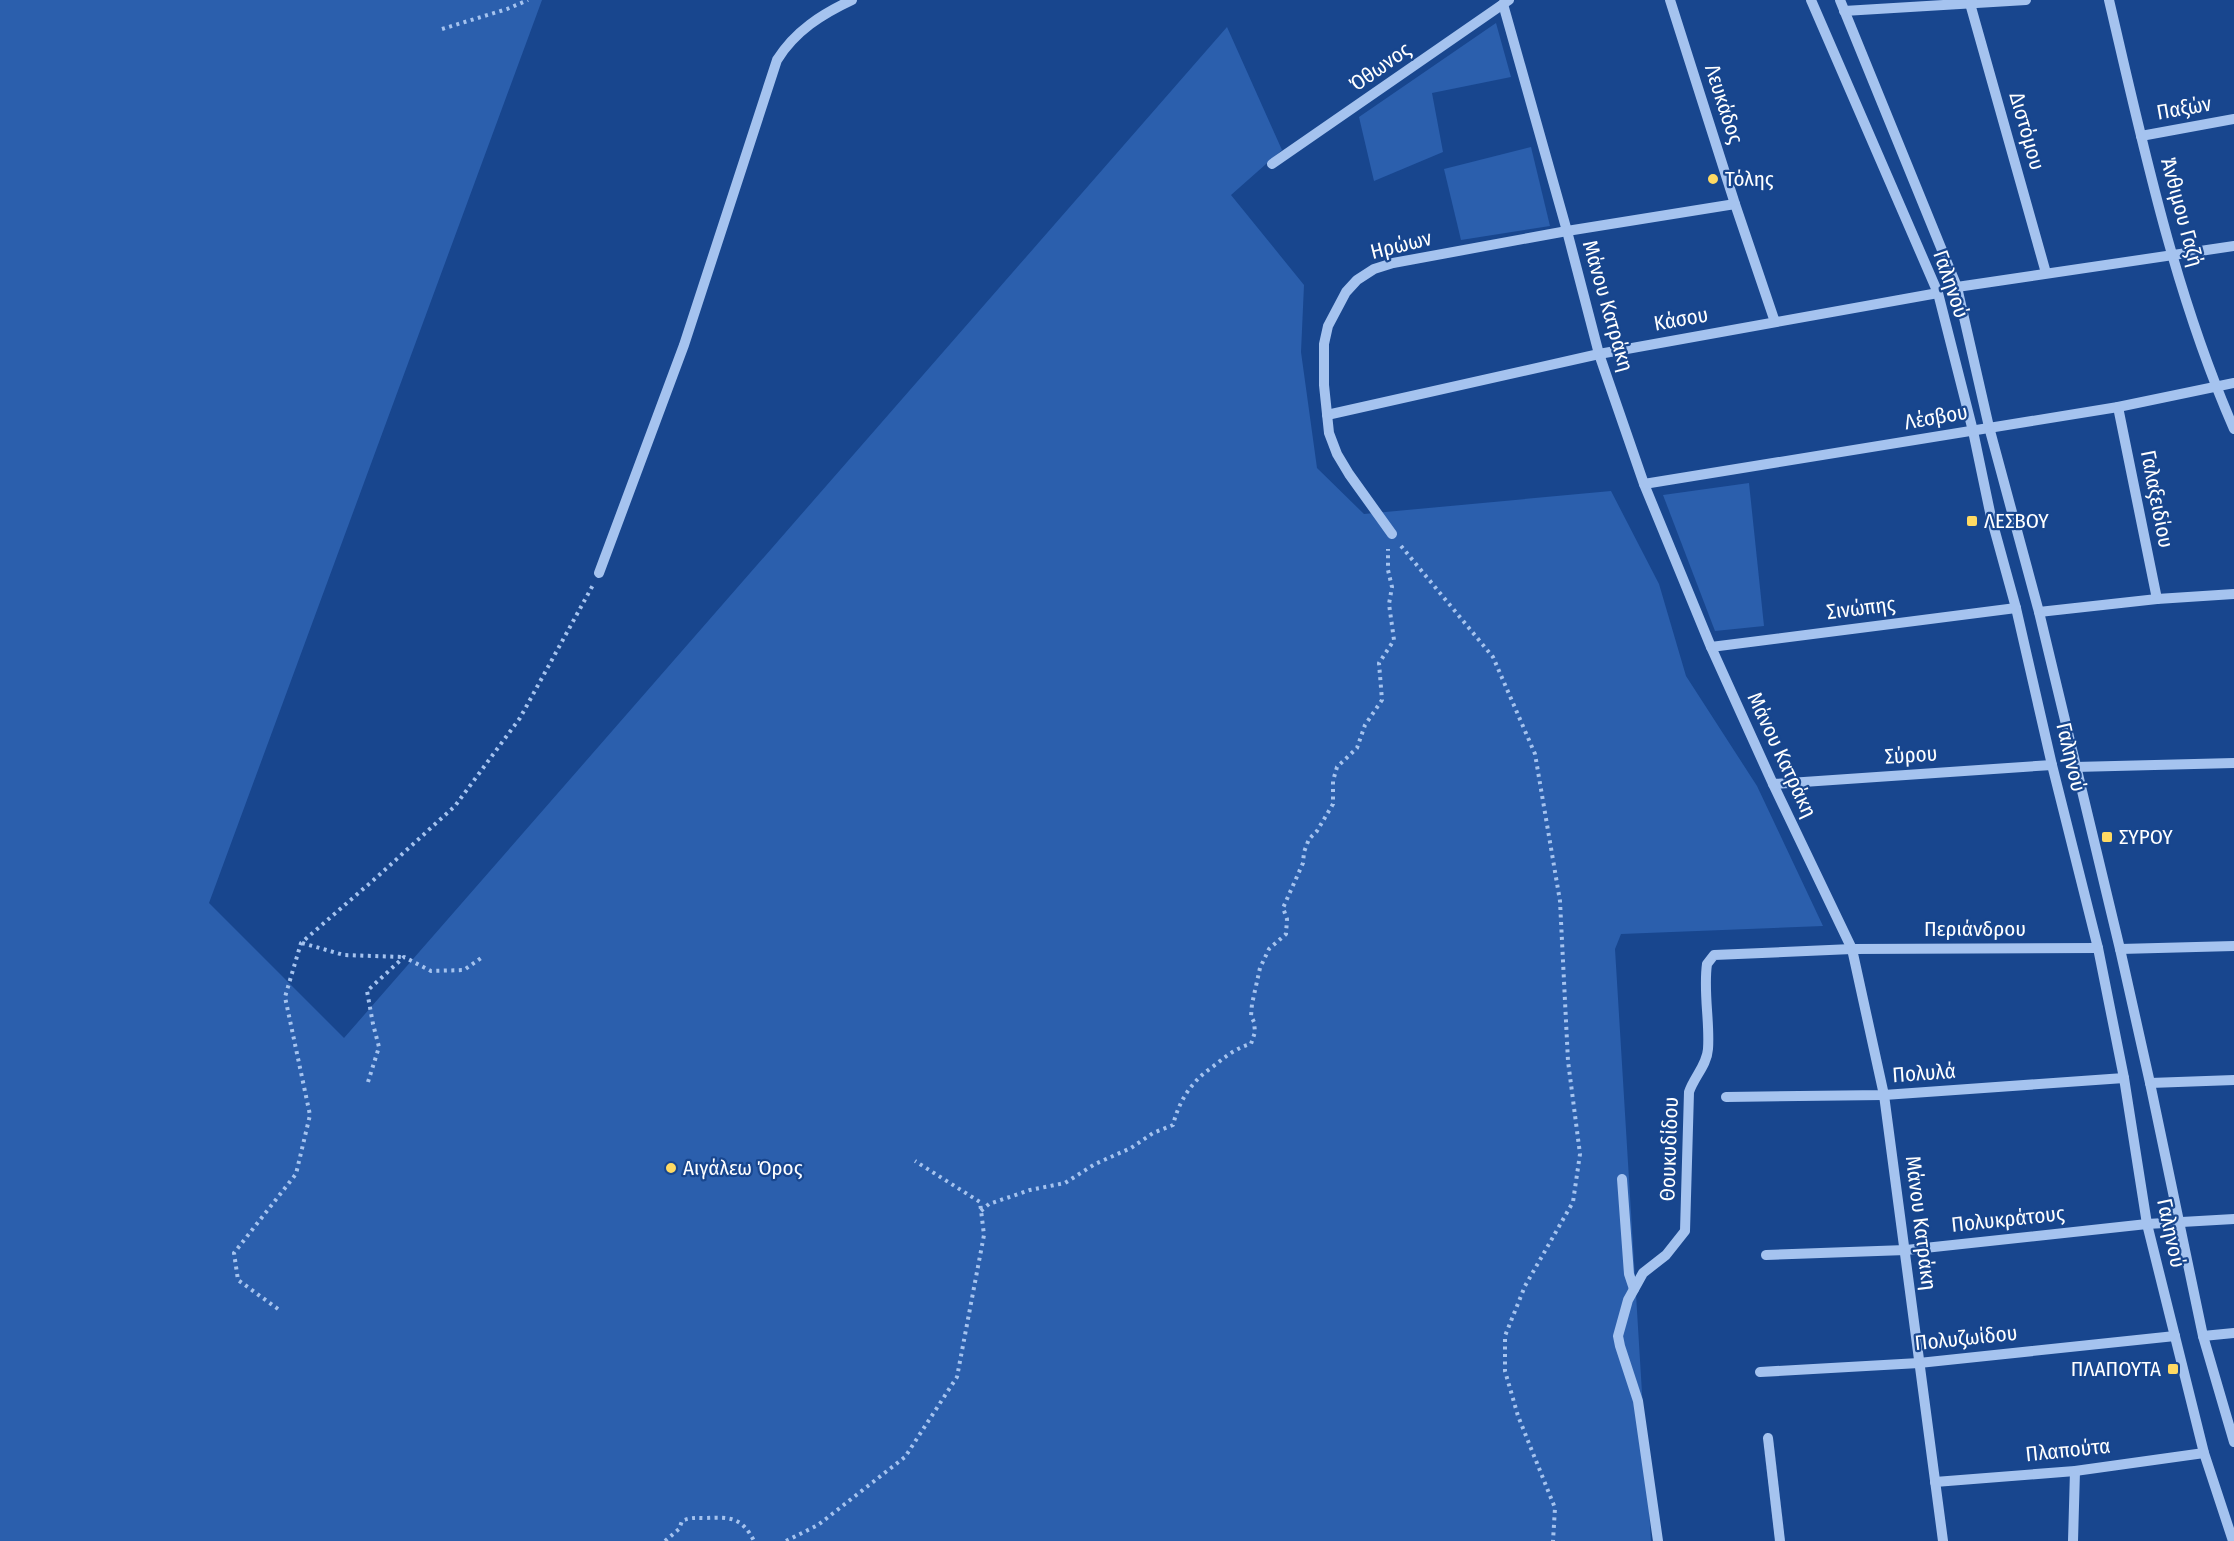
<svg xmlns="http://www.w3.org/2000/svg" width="2234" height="1541" font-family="'Fira Sans Condensed',sans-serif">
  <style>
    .green { fill: #2b5fad }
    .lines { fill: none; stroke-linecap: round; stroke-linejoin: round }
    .path { stroke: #a5c3ef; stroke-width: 4; stroke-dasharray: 3 4.5; stroke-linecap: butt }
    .minor { stroke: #a5c3ef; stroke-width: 10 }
    .poi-dot { fill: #ffda63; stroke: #18468e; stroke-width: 2 }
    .labels { text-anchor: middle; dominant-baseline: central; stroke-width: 4.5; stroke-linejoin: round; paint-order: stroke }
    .street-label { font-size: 21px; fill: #fff; stroke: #18468e }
    .poi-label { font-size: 21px; fill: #fff; stroke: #18468e; text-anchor: start }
  </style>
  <rect width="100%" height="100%" fill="#18468e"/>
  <g class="green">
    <path d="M0,0H542L209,903L344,1038L1227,27L1282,150L1231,195L1304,285L1301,352L1317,468L1364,514L1611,491L1659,584L1686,676L1757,786L1823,926L1621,934L1615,949L1651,1541H0Z"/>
    <path d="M1496,23L1511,77L1432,93L1443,152L1374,181L1359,117Z"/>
    <path d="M1531,147L1550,226L1461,240L1444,169Z"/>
    <path d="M1749,483L1764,626L1715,631L1663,495Z"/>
  </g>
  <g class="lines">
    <g class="path">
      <path d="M442,29L507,9L528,0"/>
      <path d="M1401,546L1493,657L1535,754L1560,901L1568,1061L1580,1154L1573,1202L1525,1286L1505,1336V1371L1518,1416L1555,1508L1553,1541"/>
      <path d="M302,943L344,955L404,957"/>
      <path d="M368,1082L379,1047L373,1024L367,991L404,957L431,971L464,970L481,958"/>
      <path d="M981,1211L989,1204L1030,1190L1065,1183L1095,1164L1131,1148L1153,1133L1173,1125C1179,1101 1191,1082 1211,1068C1224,1058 1235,1048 1251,1044L1255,1032L1254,1022L1251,1016L1252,1004L1260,968L1269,949L1286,934L1287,919L1283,908L1303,863L1304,852L1309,839L1317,831L1333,804V781L1337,767L1357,748L1365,725L1382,700L1379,663L1394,640L1389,604L1392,587L1388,570V549"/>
      <path d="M278,1309L238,1280L234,1253L296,1174L310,1115L285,997L301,943L377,877L455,806L520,718L593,585"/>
      <path d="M665,1541L679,1529L682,1521C690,1517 697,1518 706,1518C730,1517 742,1517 754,1541"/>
      <path d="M786,1541L818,1525L905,1457L957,1377L984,1235L980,1202L915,1161"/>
    </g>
    <g class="minor">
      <path d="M1670,0L1735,204L1775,322"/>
      <path d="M1811,0L1938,293L1973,431L1991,517L2016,608L2052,765L2098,948L2124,1078L2147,1224L2204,1453L2233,1541"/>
      <path d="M1840,0L1957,287L1989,427L2039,612L2120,949L2150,1083L2203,1336L2234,1442"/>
      <path d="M1969,0L2046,273"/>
      <path d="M2109,0C2143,145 2174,292 2234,429"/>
      <path d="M1503,4L1567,231L1599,354L1644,484L1711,647L1773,784L1852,949L1884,1095L1943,1541"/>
      <path d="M1844,11L2026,0"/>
      <path d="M2141,136L2234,119"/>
      <path d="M1272,164L1509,0"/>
      <path d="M1957,287L2234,246"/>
      <path d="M2118,407L2157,599"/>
      <path d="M1327,415L1599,354L1938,293"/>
      <path d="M1644,484L2118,407L2234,383"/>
      <path d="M1392,534L1349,474L1337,454L1329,433L1324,385V344L1328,326L1346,292L1357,280L1374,269L1393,263L1567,231L1735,204"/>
      <path d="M599,573L684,345L777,60C795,31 822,14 852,0"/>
      <path d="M2039,612L2157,599L2234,594"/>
      <path d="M1711,647L2016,608"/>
      <path d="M2075,767L2234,763"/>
      <path d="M1773,784L2052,765"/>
      <path d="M2120,949L2234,946"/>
      <path d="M2150,1083L2234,1080"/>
      <path d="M1726,1097L1884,1095L2124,1078"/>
      <path d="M1622,1179L1629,1274L1634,1289"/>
      <path d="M1766,1255L1906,1250L2147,1224L2234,1219"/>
      <path d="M2203,1336L2234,1333"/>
      <path d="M1760,1372L1919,1363L2175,1336"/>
      <path d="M1768,1438L1780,1541"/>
      <path d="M1935,1482L2075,1471L2204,1453"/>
      <path d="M1658,1541L1638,1401L1620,1346L1618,1336L1628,1300L1643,1273L1666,1255L1685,1231L1689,1092C1694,1077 1707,1065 1708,1049C1710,1021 1703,992 1707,964L1714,955L1852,949L2098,948"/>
      <path d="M2073,1541L2075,1471"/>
    </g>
  </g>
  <g class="poi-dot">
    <circle cx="1713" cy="179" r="6"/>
    <rect x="1966" y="515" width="12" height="12" rx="3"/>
    <rect x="2101" y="831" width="12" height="12" rx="3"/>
    <circle cx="671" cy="1168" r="6"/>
    <rect x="2167" y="1363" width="12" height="12" rx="3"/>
  </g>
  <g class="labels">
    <g class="street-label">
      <text transform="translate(1380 67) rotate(-35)">Όθωνος</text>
      <text transform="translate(1724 104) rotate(72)">Λευκάδος</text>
      <text transform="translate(2184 108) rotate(-10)">Παξών</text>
      <text transform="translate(2027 131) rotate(74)">Διστόμου</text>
      <text transform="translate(2182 212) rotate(75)">Άνθιμου Γαζή</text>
      <text transform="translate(1401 245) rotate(-14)">Ηρώων</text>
      <text transform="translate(1951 284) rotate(71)">Γαληνού</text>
      <text transform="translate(1608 306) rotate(74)">Μάνου Κατράκη</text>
      <text transform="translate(1681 319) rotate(-10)">Κάσου</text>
      <text transform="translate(1936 417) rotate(-10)">Λέσβου</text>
      <text transform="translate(2157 499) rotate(79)">Γαλαξειδίου</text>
      <text transform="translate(1861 608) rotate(-7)">Σινώπης</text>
      <text transform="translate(1782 755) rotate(65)">Μάνου Κατράκη</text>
      <text transform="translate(1911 755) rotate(-4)">Σύρου</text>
      <text transform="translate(2071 757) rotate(77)">Γαληνού</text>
      <text x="1975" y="929">Περιάνδρου</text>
      <text transform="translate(1924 1073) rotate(-4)">Πολυλά</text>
      <text transform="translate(1669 1149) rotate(-88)">Θουκυδίδου</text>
      <text transform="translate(2008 1219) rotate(-6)">Πολυκράτους</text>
      <text transform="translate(1921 1223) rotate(83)">Μάνου Κατράκη</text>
      <text transform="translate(2171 1233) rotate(78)">Γαληνού</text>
      <text transform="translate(1966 1338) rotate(-6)">Πολυζωίδου</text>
      <text transform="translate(2068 1450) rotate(-6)">Πλαπούτα</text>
    </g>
    <g class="poi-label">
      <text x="1725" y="179">Τόλης</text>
      <text x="1984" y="521">ΛΕΣΒΟΥ</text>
      <text x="2119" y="837">ΣΥΡΟΥ</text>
      <text x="683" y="1168">Αιγάλεω Όρος</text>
      <text x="2161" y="1369" text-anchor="end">ΠΛΑΠΟΥΤΑ</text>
    </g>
  </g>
</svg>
